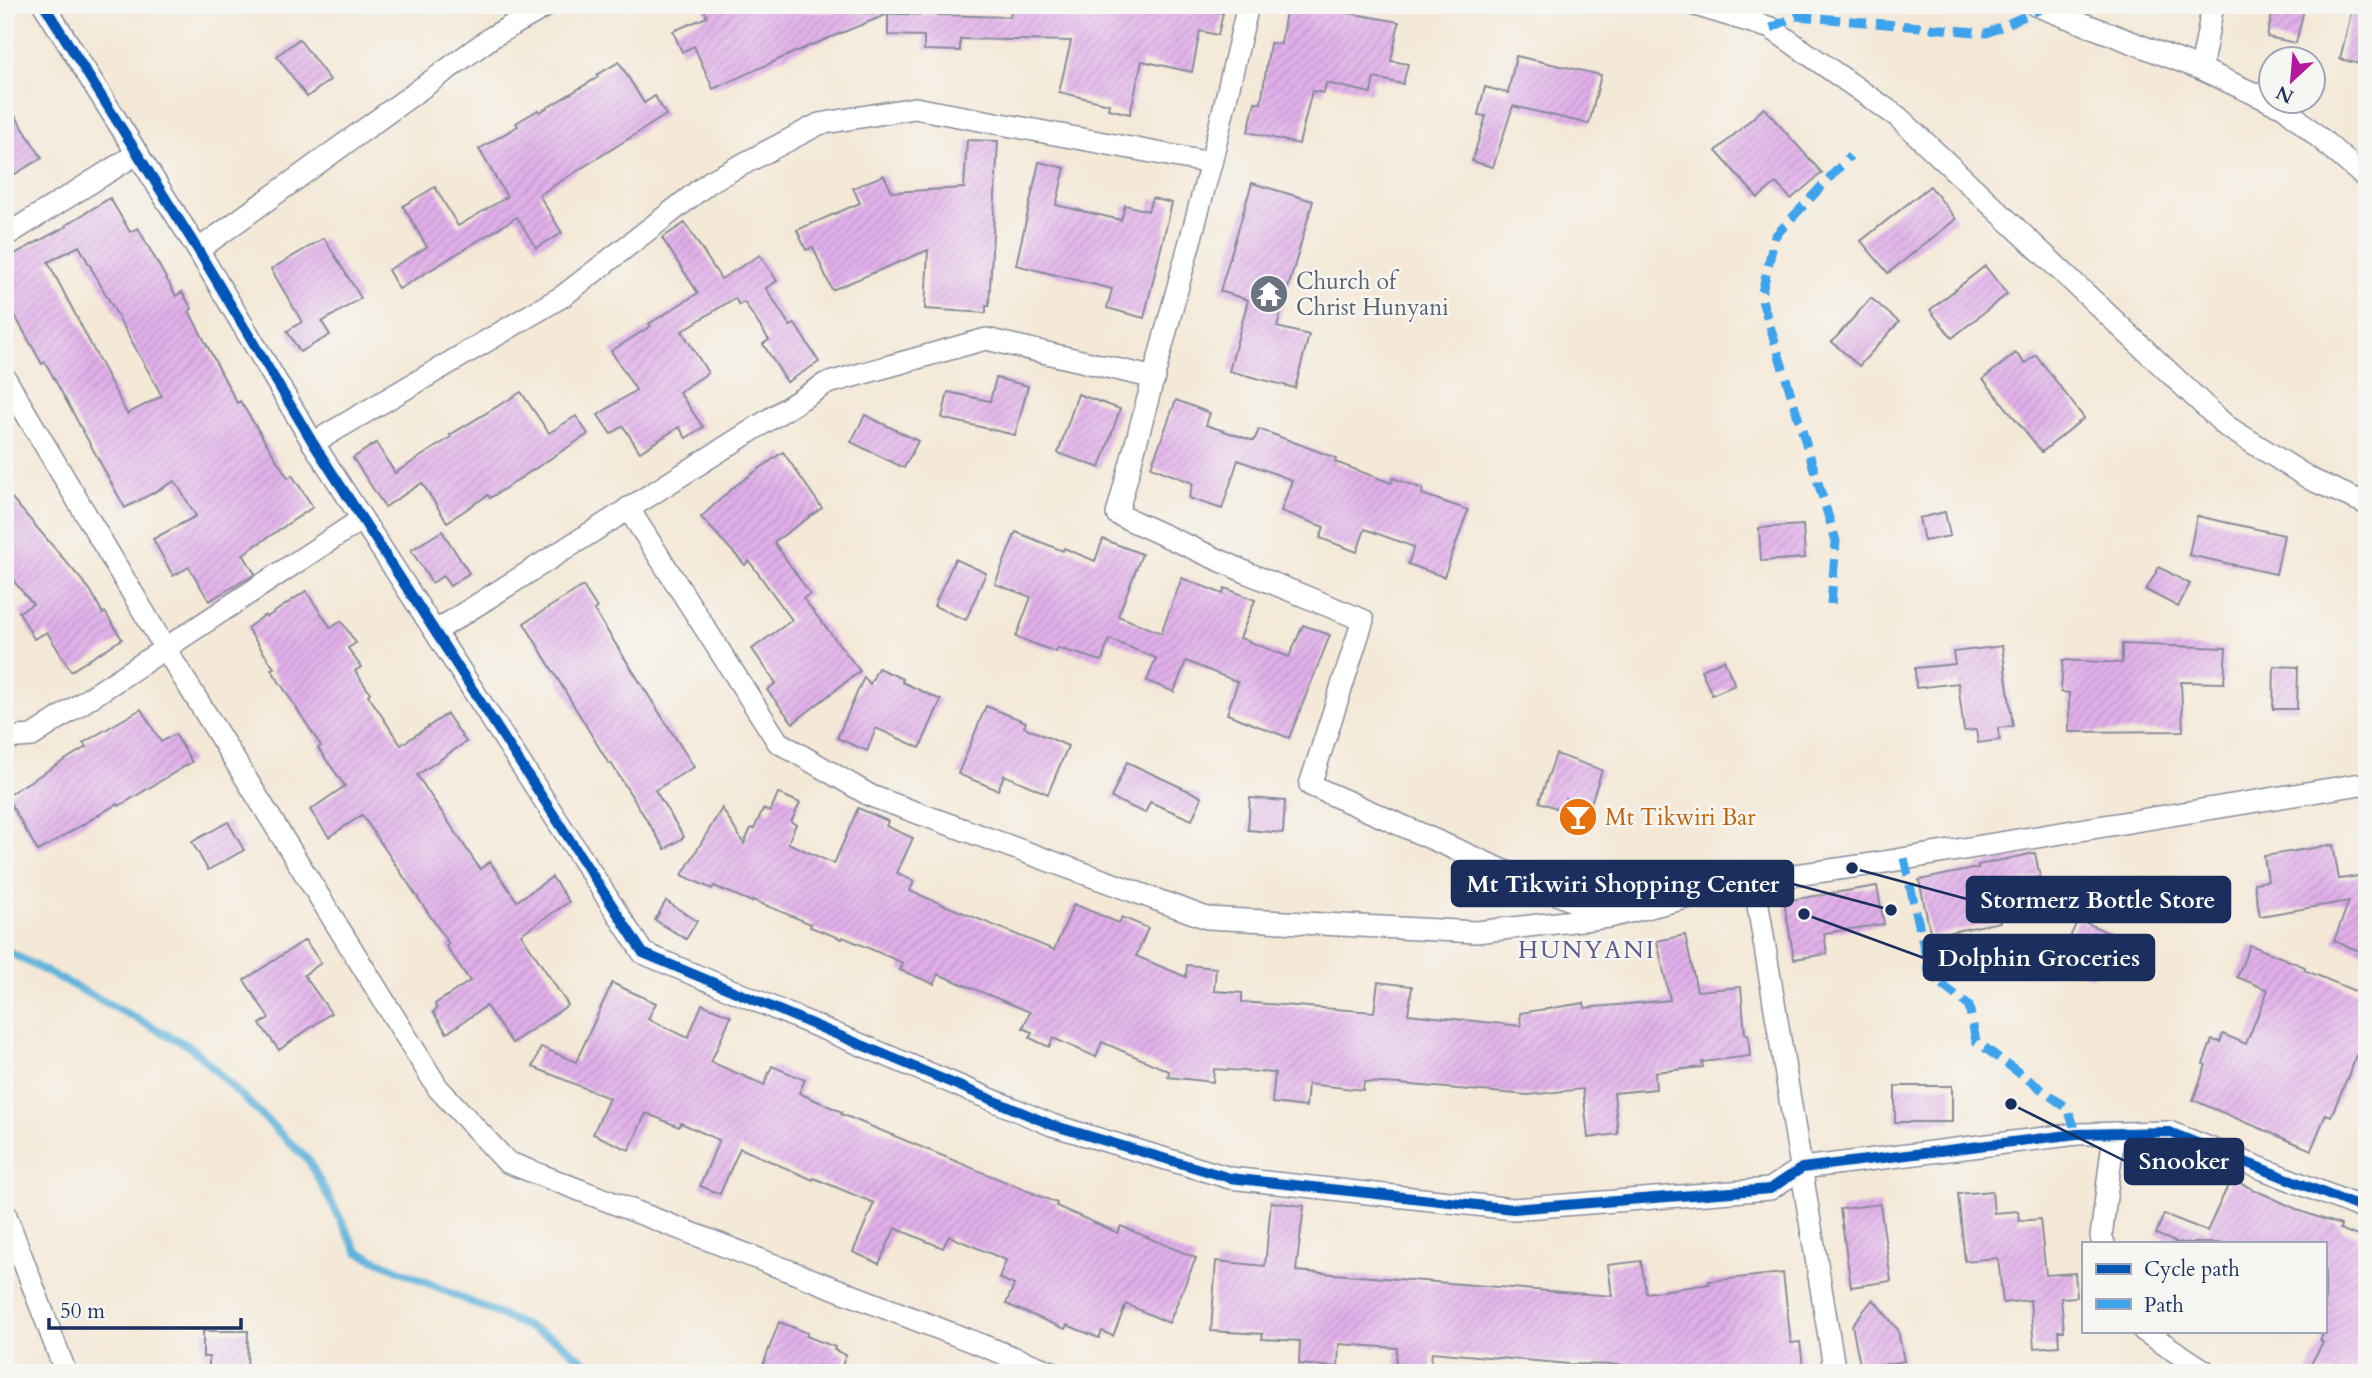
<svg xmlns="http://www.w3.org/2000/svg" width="2372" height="1378" font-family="Cardo,serif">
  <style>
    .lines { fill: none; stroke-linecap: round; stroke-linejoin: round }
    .stream { stroke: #5eb2da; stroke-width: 8 }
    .building { fill: url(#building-hatch); fill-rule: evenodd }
    .minor-casing { stroke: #888c9a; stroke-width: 24 }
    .minor { stroke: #fff; stroke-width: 21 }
    .quiet { stroke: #3da3ed; stroke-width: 9; stroke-dasharray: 18 9; stroke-linecap: butt }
    .cycleway-casing { stroke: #f6f6f2; stroke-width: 15 }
    .cycleway { stroke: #0057b8; stroke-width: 10 }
    .labels { text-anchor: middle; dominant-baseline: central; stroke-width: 5; stroke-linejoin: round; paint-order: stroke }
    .worship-label { font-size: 23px; fill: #5b616d; stroke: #f6f6f2; text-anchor: start }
    .food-label { font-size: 23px; fill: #c56008; stroke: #f6f6f2; text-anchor: start }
    .neighbourhood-label { font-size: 24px; letter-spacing: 2px; fill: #605c8f; stroke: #f6f6f2 }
    .leader { fill: none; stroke: #1b2f5e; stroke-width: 2.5 }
    .callout-dot { fill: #1b2f5e; stroke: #f6f6f2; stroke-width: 2.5 }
    .callout { fill: #1b2f5e; stroke: #1b2f5e; stroke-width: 2.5 }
    .callout-label { font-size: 24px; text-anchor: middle; font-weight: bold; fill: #fff }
  </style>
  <defs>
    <pattern id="building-hatch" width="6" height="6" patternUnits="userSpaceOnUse" patternTransform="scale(1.75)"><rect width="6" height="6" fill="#e1afe9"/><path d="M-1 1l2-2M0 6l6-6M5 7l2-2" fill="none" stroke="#c097ca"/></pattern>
  </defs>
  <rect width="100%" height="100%" fill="#f6f6f2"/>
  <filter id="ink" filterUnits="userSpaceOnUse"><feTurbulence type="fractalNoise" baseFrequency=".0143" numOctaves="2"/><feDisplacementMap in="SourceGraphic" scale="14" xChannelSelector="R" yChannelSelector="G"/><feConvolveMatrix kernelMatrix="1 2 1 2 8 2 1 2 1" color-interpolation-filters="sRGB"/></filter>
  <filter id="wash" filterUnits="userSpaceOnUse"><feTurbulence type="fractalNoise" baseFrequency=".00686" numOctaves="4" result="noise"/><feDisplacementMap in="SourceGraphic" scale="28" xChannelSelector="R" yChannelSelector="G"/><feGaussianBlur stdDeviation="1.57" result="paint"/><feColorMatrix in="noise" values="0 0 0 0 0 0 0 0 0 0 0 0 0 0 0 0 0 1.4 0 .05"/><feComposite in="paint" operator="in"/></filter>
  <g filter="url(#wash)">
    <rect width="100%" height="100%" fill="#f4e8d6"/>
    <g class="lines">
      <path class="stream" d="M5,950L191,1047L309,1161L358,1252L557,1340L599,1373"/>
    </g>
    <g id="blocks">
      <g class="building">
        <path d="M702,5H802L789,11L1010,17L1012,5H1187L1223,13L1218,35L1200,31L1192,72L1142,61L1130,114L1108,109L1109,104L1059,92L1071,41L960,39V51L924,50V36L888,35V14L802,49L713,89L694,46L682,52L673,31L707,17Z"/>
        <path d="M1287,5H1305L1399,22L1391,61L1408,64L1403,84L1374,78L1371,93L1326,83L1324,93L1312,91L1299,144L1248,132L1255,102L1261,103L1270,43L1281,44Z"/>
        <path d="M2274,5H2305L2296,43L2267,37Z"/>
        <path d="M2353,5H2367V66L2340,59Z"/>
        <path d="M299,39L330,80L307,97L277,56Z"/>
        <path d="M1516,56L1601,75L1589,124L1513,106L1493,167L1472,161L1486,116L1478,115L1485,87L1508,93Z"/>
        <path d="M619,62L644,103L655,96L666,115L539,195L562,233L536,248L517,217L399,289L388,270L427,247L403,206L435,187L458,226L507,197L479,149L518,126L516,123L538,110L540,112L598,77L597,75Z"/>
        <path d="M5,100L42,158L5,180Z"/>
        <path d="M1764,108L1822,173L1791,199L1776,183L1758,198L1716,151Z"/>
        <path d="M967,140L998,141L989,306H986V313L925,309L928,250L832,290L813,247L806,250L797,230L860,203L853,188L884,175L892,192L964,188Z"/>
        <path d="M1039,162L1065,168L1056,205L1121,220L1125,205L1148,211L1152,198L1172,203L1144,318L1107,308L1112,289L1016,265Z"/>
        <path d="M1252,183L1313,201L1277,327L1309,335L1295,388L1229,371L1248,300L1220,291Z"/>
        <path d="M1930,186L1956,219L1888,273L1861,241Z"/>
        <path d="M110,198L130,232L138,228L176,296L182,292L192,309L189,311L237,403L240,401L288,478L292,475L313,507L243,554L255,574L209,601L189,567L173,576L153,539L196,516L175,481L125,508L45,362L42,364L5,298V259L67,226L66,225ZM79,246L162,396L127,414L48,262Z"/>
        <path d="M685,223L721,279L760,255L777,281L766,288L790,326L795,324L819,362L787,382L763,344L769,340L744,302L739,305L735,298L682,331L708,373L679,392L703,427L686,438L679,427L640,452L623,426L611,434L598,415L636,390L611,351L651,326L649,324L698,293L662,238Z"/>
        <path d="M324,238L361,298L322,322L330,335L300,352L287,331L302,322L271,269Z"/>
        <path d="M1985,266L2007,294L1952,338L1930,310Z"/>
        <path d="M1871,298L1899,322L1859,366L1832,342Z"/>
        <path d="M2016,353L2025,364L2036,355L2084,418L2042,452L1983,379Z"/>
        <path d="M996,378L1028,386L1015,435L942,418L948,392L990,401Z"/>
        <path d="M521,392L549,433L576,416L588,434L490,498L488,495L447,522L422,483L385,507L353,458L376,443L395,473L451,437L450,435Z"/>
        <path d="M1078,394L1120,409L1100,468L1058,453Z"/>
        <path d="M1176,400L1210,413L1206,425L1254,441L1259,429L1336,458L1335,462L1391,483L1393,478L1423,489L1422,494L1468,510L1444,577L1408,564L1414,547L1365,529L1357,552L1320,538L1324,527L1281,511L1292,480L1238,460L1222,509L1189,498L1193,483L1151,467Z"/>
        <path d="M865,415L918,441L904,468L851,442Z"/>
        <path d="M783,452L822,508L774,542L810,594L803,598L860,671L793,723L767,690L776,683L752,649L792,620L749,561L745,565L701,517L735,486Z"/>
        <path d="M5,490L91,591L103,614L105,612L122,639L71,671L47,632L34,639L19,612L33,604L5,571Z"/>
        <path d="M1945,512L1950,536L1924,541L1919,518Z"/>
        <path d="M2197,516L2284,535L2276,574L2189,555Z"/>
        <path d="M1803,525L1805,558L1761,561L1759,528Z"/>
        <path d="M442,531L469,573L450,586L443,576L432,583L411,550Z"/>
        <path d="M1016,532L1063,551L1064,548L1095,561L1103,539L1142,554L1118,616L1161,633L1182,578L1223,594L1225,588L1255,600L1240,638L1289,657L1303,625L1330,635L1289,738L1227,714L1238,682L1186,661L1174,692L1147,681L1156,658L1109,639L1102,661L1058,648L1056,652L1016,637L1031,597L995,584Z"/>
        <path d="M955,559L986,573L966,620L934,606Z"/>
        <path d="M2159,567L2190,584L2178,607L2146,590Z"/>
        <path d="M583,586L597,608L594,610L694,767L655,790L684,837L665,849L611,763L609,764L524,623Z"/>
        <path d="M306,591L331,628L341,621L356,643L348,648L361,667L355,671L370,693L368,695L401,745L447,714L466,742L417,775L480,869L490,862L517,901L552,877L569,902L521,934L568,1005L512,1043L486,1006L447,1033L433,1012L437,1009L435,1004L470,981L446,946L449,944L362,815L329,837L310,810L345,786L318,748L321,746L271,669L274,668L247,628L265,615L267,617Z"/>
        <path d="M2122,644L2226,648L2224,683L2181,682L2183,731L2069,732V693L2061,692L2063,660L2122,663Z"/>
        <path d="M2002,646L2013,726L1998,728L2000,740L1978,743L1976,730L1964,731L1958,683L1916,688L1915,668L1955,664L1953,652Z"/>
        <path d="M1724,660L1735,685L1712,695L1701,670Z"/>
        <path d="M2274,666L2298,667L2297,709H2273Z"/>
        <path d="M878,668L903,679L902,682L941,700L920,748L876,728L867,751L837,738L864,677L870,684Z"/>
        <path d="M986,706L1026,722L1024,727L1068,746L1048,794L1004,775L998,790L958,774Z"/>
        <path d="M141,709L161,742L175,734L192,762L119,806L117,804L38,851L6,796L86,747L83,743Z"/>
        <path d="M1556,754L1602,770L1590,806L1566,798L1562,810L1539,802Z"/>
        <path d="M1127,762L1202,797L1192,820L1150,802L1145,813L1111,798Z"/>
        <path d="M778,793L800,803L791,822L796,824L788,843L834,864L858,808L888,821L886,826L913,838L897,873L914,881L910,891L1054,950L1074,904L1119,923L1122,917L1148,928L1136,956L1186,977L1187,965L1216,968L1214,991L1242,993V1002L1374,1012L1378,982L1412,986L1408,1014L1521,1026L1520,1013L1584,1003L1585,1008L1670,1000L1657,941L1685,935L1697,991L1741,987L1745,1035L1748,1034L1750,1056L1702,1062L1703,1067L1655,1072L1656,1089L1614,1093L1618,1134L1588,1138L1583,1089L1528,1095L1400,1084L1364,1082L1363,1090L1308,1084L1306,1107L1272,1103L1275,1073L1214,1069L1213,1082L1168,1077L1169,1071L1102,1042L1096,1057L1053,1038L1049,1047L1030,1038L1032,1032L1023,1028L1030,1012L938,974L934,984L900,970L903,963L843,937L842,939L810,927L811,924L753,900L752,902L714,886L712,889L682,875L722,808L744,844L751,828L754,829L763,809L770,812Z"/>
        <path d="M1250,798L1285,801L1283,833L1248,830Z"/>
        <path d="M228,822L244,850L208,870L192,842Z"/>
        <path d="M2333,845L2339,879L2359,876L2367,861V954L2334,941L2349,901L2260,916L2254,883L2268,881L2264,856Z"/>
        <path d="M2035,853L2040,877L1997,886L1998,892L1994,893L2000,922L1931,936L1919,880L1978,868V865Z"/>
        <path d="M1877,886L1884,924L1824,933L1827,954L1794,959L1784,901Z"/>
        <path d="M666,901L697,921L686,939L655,920Z"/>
        <path d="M2078,919L2111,934L2092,977L2059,963Z"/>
        <path d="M305,940L321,963L304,975L331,1013L279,1050L260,1024L269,1018L244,980Z"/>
        <path d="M2250,945L2305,967L2304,970L2367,996V1032L2331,1116L2326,1114L2311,1150L2193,1100L2206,1065L2203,1064L2212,1040L2220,1042L2223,1034L2246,1044L2268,990L2237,977Z"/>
        <path d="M612,983L656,1003L648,1019L688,1038L702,1004L731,1016L711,1062L764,1085L772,1066L805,1080L799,1093L842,1112L841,1114L1057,1203L1056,1206L1118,1233L1121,1226L1196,1258L1169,1323L1126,1304L1113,1336L1102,1331L1099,1338L1067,1325L1065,1329L1006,1304L1014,1285L999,1278L1006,1260L949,1236L943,1248L895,1228L879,1264L853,1252L874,1203L814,1178L813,1180L740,1148L720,1194L700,1186L719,1140L681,1123L679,1127L646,1113L629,1150L593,1134L609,1098L533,1067L541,1047L576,1062Z"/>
        <rect x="1895" y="1086" width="57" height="36"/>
        <path d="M2231,1179L2303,1212L2341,1225L2340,1229L2367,1240V1373H2306L2323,1342L2320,1340L2325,1331V1243H2177L2156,1234L2164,1214L2207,1231Z"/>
        <path d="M1992,1191L1994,1213L2018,1211L2019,1221L2040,1219L2046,1275L2075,1273L2077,1297L2061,1298L2064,1331H2058L2059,1346L2034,1348L2030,1300L2003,1303L1998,1258L1965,1261L1958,1194Z"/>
        <path d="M1271,1202L1304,1206L1296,1271L1612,1296L1608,1265L1641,1261L1646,1293L1710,1284L1709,1281L1783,1273L1791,1343L1800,1342L1804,1373H1624L1623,1365L1569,1364L1432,1352L1430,1373H1395L1397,1348L1339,1344L1338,1367L1299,1364L1300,1341L1262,1339L1263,1334L1211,1331L1216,1261L1265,1266Z"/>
        <path d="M1880,1204L1891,1281L1851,1287L1840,1209Z"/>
        <path d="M1873,1299L1898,1330L1904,1361L1861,1369L1852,1325Z"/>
        <path d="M779,1322L808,1333L806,1336L835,1347L834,1350L846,1355L839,1373H760Z"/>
        <path d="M203,1331H248L247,1373H209V1357H203Z"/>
      </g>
    </g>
  </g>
  <g filter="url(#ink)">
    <use href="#blocks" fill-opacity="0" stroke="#888c9a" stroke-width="2"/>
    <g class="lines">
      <g class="minor-casing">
        <g id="minor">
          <path d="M44,5L198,250L313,443L643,953L1052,1125L1230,1178L1513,1209L1770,1189L1802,1168L2077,1134L2169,1132L2367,1210"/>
          <path d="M1248,5L1211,163L1117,514L1250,574L1363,620L1310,785L1609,917"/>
          <path d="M1695,5L1771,28L1898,117L2226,426L2312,480L2367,504"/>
          <path d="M2035,5L2201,69L2270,101"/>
          <path d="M2201,69L2213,5"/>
          <path d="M2271,102L2284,107L2367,179"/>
          <path d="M5,236L138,153"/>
          <path d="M198,250L492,37L548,5"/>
          <path d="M5,378L165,648L438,1088L507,1162L1054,1373"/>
          <path d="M313,443L563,296L711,181L819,124L915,108L1211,163"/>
          <path d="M628,508L778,742L871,796L1207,918L1476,932L1609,917L1754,881"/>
          <path d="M436,631L825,384L986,339L1155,378"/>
          <path d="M5,738L32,736L362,519"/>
          <path d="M5,1213L66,1373"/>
          <path d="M2104,1243L2101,1237L2114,1133"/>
          <path d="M2144,1331L2208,1373"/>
          <path d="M1830,1373L1833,1361L1754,881L1866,865L2367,783"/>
        </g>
      </g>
      <use href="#minor" class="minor"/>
      <g class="quiet">
        <path d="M1771,28L1796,16L1987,33L2041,9"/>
        <path d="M1831,604L1836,541L1761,297L1775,236L1850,156"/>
        <path d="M1904,858L1930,975L1969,1006L1976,1041L2068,1109L2077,1134"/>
      </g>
      <g class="cycleway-casing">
        <path id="cycleway" d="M44,5L198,250L313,443L643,953L1052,1125L1230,1178L1513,1209L1770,1189L1802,1168L2077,1134L2169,1132L2367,1210"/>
      </g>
      <use href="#cycleway" class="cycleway"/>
    </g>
  </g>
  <defs>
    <g id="temple-disc" transform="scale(2.0125)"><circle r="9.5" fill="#6b7280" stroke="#f6f6f2"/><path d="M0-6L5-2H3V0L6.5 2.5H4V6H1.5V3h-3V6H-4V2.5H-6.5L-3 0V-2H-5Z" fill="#fff"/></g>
    <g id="bar-disc" transform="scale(2.0125)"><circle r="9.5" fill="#e8710a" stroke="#f6f6f2"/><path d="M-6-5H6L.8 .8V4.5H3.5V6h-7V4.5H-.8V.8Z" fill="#fff"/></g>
  </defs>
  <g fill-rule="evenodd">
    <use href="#temple-disc" x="1269" y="294"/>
    <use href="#bar-disc" x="1578" y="817"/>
  </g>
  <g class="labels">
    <g class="worship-label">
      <text x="1296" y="281">Church of<tspan x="1296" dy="26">Christ Hunyani</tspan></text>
    </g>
    <g class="food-label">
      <text x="1605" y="817">Mt Tikwiri Bar</text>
    </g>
    <g class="neighbourhood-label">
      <text x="1587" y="950">HUNYANI</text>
    </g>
  </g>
  <path class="leader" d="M1891 910L1793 884M1852 868L1967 899M1804 914L1924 958M2011 1104L2125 1161"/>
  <g class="callout-dot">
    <circle cx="1891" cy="910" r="7"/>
    <circle cx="1852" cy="868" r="7"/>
    <circle cx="1804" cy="914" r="7"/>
    <circle cx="2011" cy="1104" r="7"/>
  </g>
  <g class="callout">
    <rect x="1452" y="861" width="341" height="45" rx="7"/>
    <rect x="1967" y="877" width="263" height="45" rx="7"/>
    <rect x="1924" y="935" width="230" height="45" rx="7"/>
    <rect x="2125" y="1139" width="118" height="45" rx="7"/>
  </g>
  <g class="callout-label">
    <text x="1623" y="892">Mt Tikwiri Shopping Center</text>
    <text x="2098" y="908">Stormerz Bottle Store</text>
    <text x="2039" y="966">Dolphin Groceries</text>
    <text x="2184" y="1169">Snooker</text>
  </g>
  <rect width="2372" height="1378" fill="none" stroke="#f6f6f2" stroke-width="28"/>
  <rect x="2082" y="1242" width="245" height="91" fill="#f6f6f2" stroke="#9ea6b7" stroke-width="2"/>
  <rect x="2096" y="1264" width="35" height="10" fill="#0057b8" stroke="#9ea6b7" stroke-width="2"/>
  <text x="2144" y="1276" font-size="21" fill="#1b2f5e">Cycle path</text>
  <rect x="2096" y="1299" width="35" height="10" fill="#3da3ed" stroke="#9ea6b7" stroke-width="2"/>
  <text x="2144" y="1312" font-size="21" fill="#1b2f5e">Path</text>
  <g transform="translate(2292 80) rotate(206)"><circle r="33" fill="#f6f6f2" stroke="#9ea6b7" stroke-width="2"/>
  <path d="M0-5L12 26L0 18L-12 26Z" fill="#b5179e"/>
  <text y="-10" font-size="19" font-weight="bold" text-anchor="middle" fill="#1b2f5e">N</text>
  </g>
  <path d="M49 1318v10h192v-10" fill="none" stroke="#1b2f5e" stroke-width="3.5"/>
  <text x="60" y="1318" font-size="21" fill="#1b2f5e" stroke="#f6f6f2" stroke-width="5" paint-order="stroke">50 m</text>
</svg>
